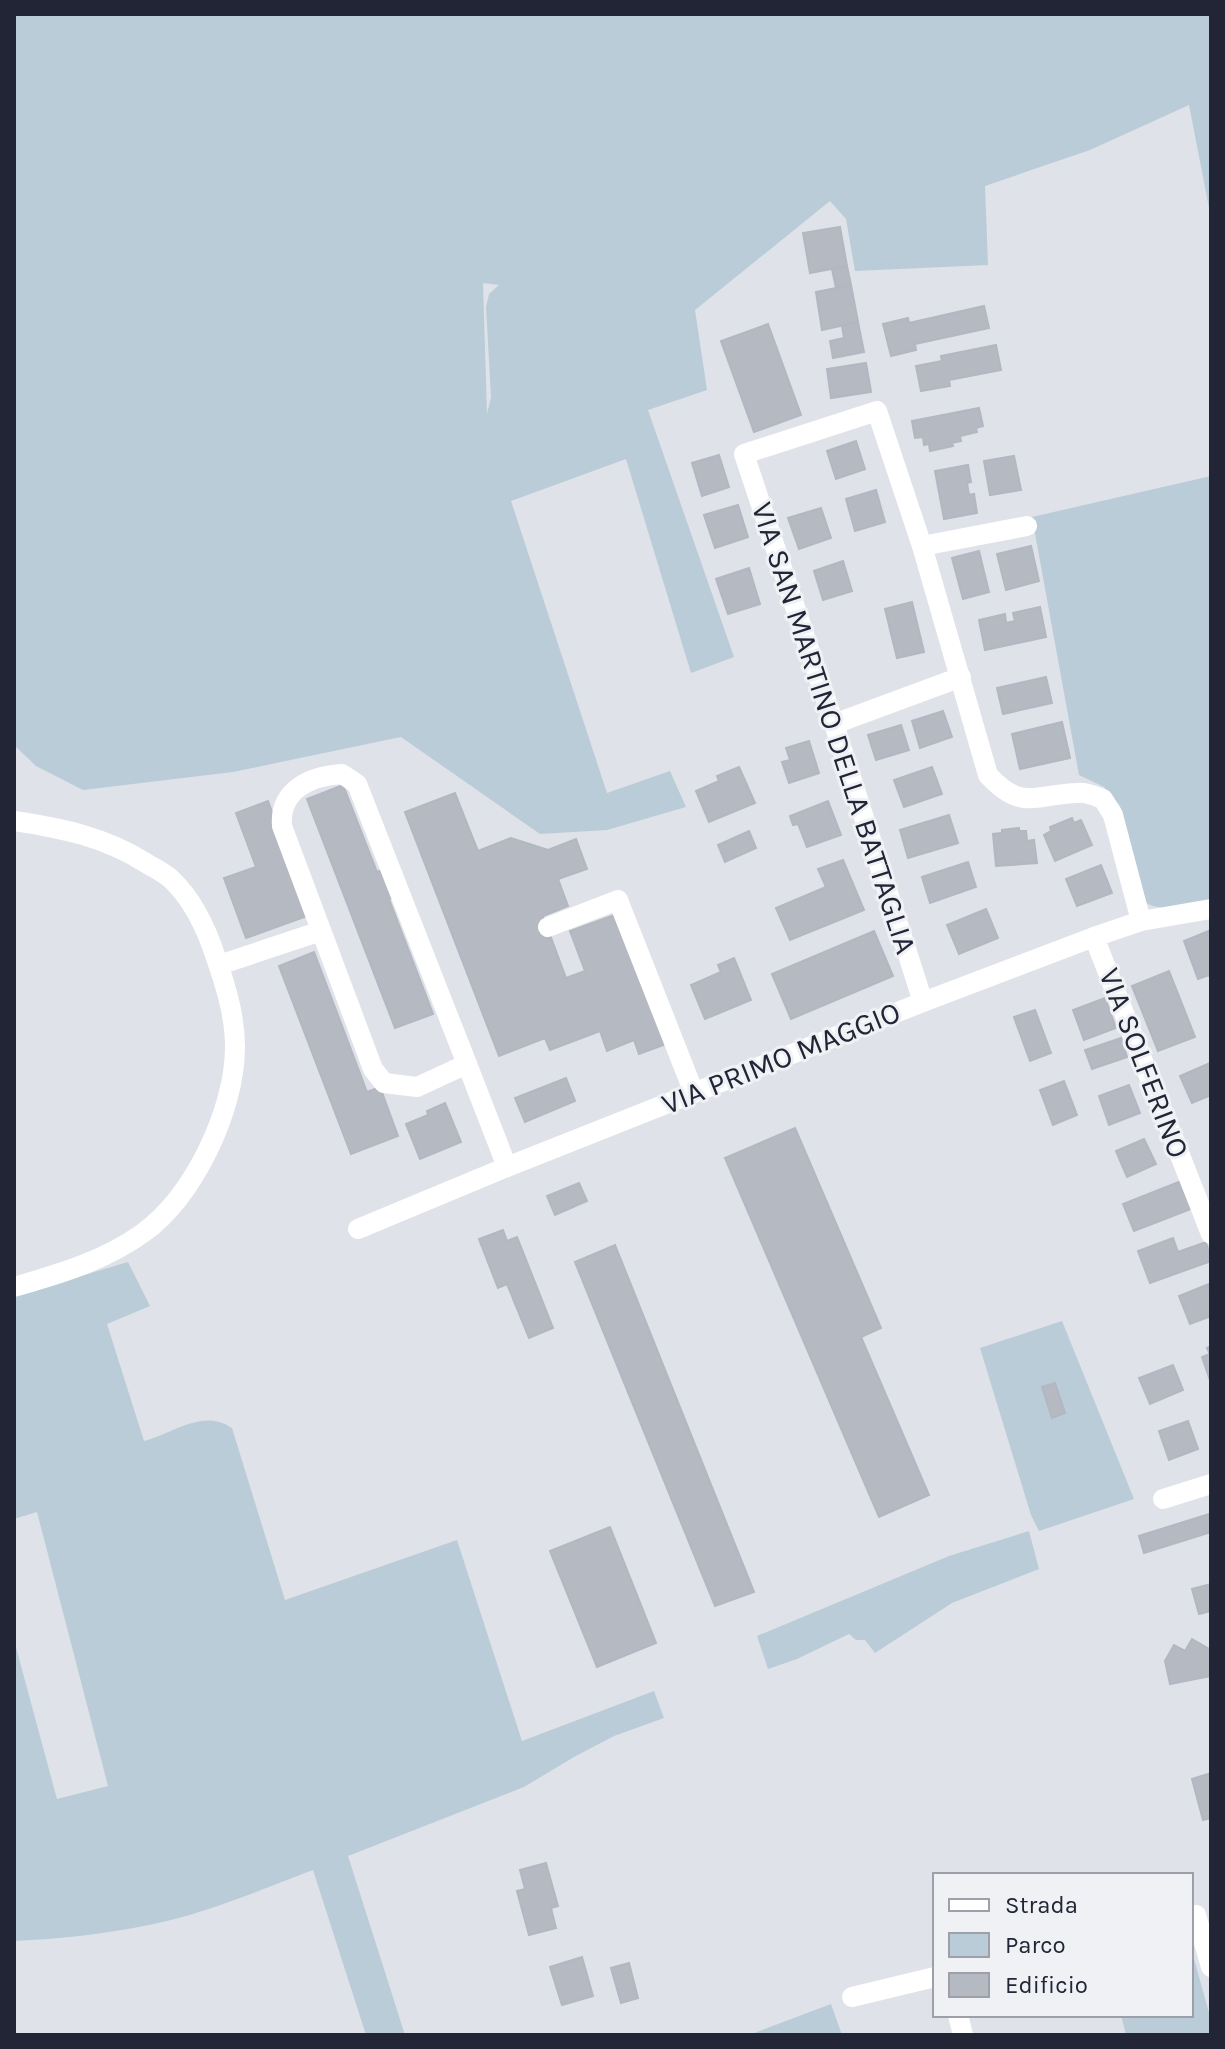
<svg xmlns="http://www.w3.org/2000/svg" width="1225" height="2049" font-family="Karla,sans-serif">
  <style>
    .green { fill: #baccd7; fill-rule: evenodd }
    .building { fill: #b5b9c2; stroke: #b2b7c1; stroke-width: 2 }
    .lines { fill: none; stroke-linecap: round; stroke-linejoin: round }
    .minor { stroke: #fff; stroke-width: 20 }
    .labels { text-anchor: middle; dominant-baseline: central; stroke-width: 6; stroke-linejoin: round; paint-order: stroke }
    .street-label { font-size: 30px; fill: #222536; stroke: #eff1f5 }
  </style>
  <rect width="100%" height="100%" fill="#dfe2e8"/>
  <g class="green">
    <path d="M14,14H1211V218L1189,105L1090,150L985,186L988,265L855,271L846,219L830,201L695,310L707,390L648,410L734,657L691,673L626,459L511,501L607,793L670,771L686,807L607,830L540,834L401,737L233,772L83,790L36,766L14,745ZM483,283L499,285L489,294L486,307L491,397L487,414Z"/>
    <path d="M1211,476V902C1186,906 1161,915 1140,899L1120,806L1104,787L1079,775L1032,517Z"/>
    <path d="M128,1262L150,1306L107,1324L144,1441C174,1433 203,1408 232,1428L285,1600L457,1540L522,1741L654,1691L664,1718L614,1736L574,1757L524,1787L348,1856L405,2035H366L313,1870C260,1890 205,1914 149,1925C104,1934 59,1939 14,1941V1640L57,1799L108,1786L37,1512L14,1519V1296Z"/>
    <path d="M1062,1321L1134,1499L1039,1531L1031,1515L980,1348Z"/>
    <path d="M1029,1531L1039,1569L952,1603L875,1653L865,1640H856L849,1634L797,1659L768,1669L757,1636L949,1556Z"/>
    <path d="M1191,1948L1211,2020V2035H1126L1121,2015H1191Z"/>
    <path d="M831,2004L842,2035H749Z"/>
  </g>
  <g class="building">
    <path d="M840,227L847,266L810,273L803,233Z"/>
    <path d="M847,266L851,285L836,288L832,269Z"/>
    <path d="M851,285L858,322L822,330L816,292Z"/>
    <path d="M984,306L989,328L915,344L916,350L891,356L883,324L908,318L909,323Z"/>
    <path d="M858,322L864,352L833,358L830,341L844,338L842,326Z"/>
    <path d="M768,324L801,415L754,432L721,341Z"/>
    <path d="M996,345L1001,370L949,380L950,386L921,391L916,366L942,361L941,356Z"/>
    <path d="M866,363L871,392L831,398L827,369Z"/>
    <path d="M979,408L983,426L976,428L977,432L960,436L961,441L952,443L953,446L930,451L929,444L924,445L923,437L915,438L912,421Z"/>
    <path d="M856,441L865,469L836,479L827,451Z"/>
    <path d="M719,455L729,487L702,496L692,463Z"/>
    <path d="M1014,456L1021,490L990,495L984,461Z"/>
    <path d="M968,465L971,482L967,483L969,495L974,494L977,513L944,519L935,471Z"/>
    <path d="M876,490L885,522L855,531L846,499Z"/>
    <path d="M738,505L748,537L715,548L704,515Z"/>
    <path d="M821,508L831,538L799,549L788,518Z"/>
    <path d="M1031,546L1039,581L1006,590L997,554Z"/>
    <path d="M979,551L989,592L963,599L952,558Z"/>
    <path d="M843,561L852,591L823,600L814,571Z"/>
    <path d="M749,568L760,604L728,614L716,579Z"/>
    <path d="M912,602L924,652L897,658L885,609Z"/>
    <path d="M1040,607L1046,637L985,650L979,620L1005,614L1006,623L1015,621L1013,613Z"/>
    <path d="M1046,677L1052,703L1003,714L997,688Z"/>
    <path d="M943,711L952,737L920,748L912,721Z"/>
    <path d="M1062,722L1070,758L1020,769L1012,734Z"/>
    <path d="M901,725L909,750L876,760L868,735Z"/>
    <path d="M809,741L819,773L789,783L782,762L790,760L786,748Z"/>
    <path d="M739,767L755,803L709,822L696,791L719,781L717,776Z"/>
    <path d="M932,767L942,794L904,807L894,780Z"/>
    <path d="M343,785L377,872L384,869L395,897L389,899L433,1014L395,1028L307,799Z"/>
    <path d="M455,793L478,851L511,838L548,850L576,839L587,869L558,879L568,906L543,916L566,978L585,971L570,931L620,913L669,1043L639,1054L634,1040L607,1051L600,1031L550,1050L545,1038L499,1056L405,812Z"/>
    <path d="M268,801L310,915L246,938L224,878L256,867L236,813Z"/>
    <path d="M828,801L841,835L807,847L798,824L793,825L790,816Z"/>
    <path d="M949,815L958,843L908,858L900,830Z"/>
    <path d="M1072,818L1074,823L1081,820L1092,845L1055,861L1044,835L1051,831L1050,827Z"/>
    <path d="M1019,828V831H1026L1027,841L1034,840L1037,863L996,866L993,834L1002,833V830Z"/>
    <path d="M749,831L756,848L725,862L718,845Z"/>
    <path d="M843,860L864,910L790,940L776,908L826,887L818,869Z"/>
    <path d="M968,862L976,887L930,903L922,877Z"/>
    <path d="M1101,865L1112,893L1077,906L1066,879Z"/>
    <path d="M986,909L998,938L959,954L947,925Z"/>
    <path d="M1211,930V979L1209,975L1198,979L1184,941Z"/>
    <path d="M874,931L893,976L791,1019L772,974Z"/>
    <path d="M314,952L367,1092L380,1087L398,1136L351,1154L279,966Z"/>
    <path d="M734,958L751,1000L705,1019L691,985L721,972L718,965Z"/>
    <path d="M1169,971L1195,1037L1158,1051L1132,986Z"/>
    <path d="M1105,998L1116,1028L1084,1040L1073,1010Z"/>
    <path d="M1035,1010L1051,1053L1030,1061L1014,1017Z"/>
    <path d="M1121,1038L1127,1057L1092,1069L1085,1050Z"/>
    <path d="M1210,1063L1211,1095L1192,1103L1180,1076Z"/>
    <path d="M566,1078L575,1101L525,1122L515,1098Z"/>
    <path d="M1064,1081L1077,1115L1053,1125L1040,1090Z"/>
    <path d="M1129,1085L1140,1113L1109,1125L1099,1096Z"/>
    <path d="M445,1103L461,1142L420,1159L406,1124L428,1115L427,1111Z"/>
    <path d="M795,1128L881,1328L861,1337L929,1495L879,1517L725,1158Z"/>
    <path d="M1144,1139L1156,1164L1127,1177L1116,1151Z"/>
    <path d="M1181,1181L1191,1209L1134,1231L1123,1204Z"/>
    <path d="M579,1183L587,1201L555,1215L547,1196Z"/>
    <path d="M503,1230L507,1241L517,1237L553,1328L529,1338L507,1284L498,1288L479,1239Z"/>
    <path d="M1173,1238L1178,1252L1206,1242L1211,1261L1150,1283L1138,1251Z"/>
    <path d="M615,1245L754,1592L715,1606L575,1262Z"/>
    <path d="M1209,1284L1211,1316L1190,1324L1179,1296Z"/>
    <path d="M1211,1346V1383L1202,1357L1210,1354L1207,1348Z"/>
    <path d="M1173,1365L1183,1390L1150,1404L1139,1378Z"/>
    <path d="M1055,1383L1065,1413L1052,1418L1042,1387Z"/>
    <path d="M1188,1421L1198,1449L1169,1460L1159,1431Z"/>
    <path d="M1209,1514L1211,1532L1144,1553L1139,1536Z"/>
    <path d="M610,1527L656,1643L597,1667L550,1551Z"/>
    <path d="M1211,1584V1611L1199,1614L1192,1589Z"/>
    <path d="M1192,1639L1211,1650V1676L1170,1684L1165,1661L1174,1645L1185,1651Z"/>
    <path d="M1211,1773V1818L1203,1820L1192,1779Z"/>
    <path d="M546,1863L558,1906L551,1908L556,1928L529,1935L517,1891L525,1889L520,1870Z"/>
    <path d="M582,1957L593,1996L562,2005L550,1967Z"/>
    <path d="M629,1963L638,1998L621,2003L611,1968Z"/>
  </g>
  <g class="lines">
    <g class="minor">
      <path d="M922,546L1027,526"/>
      <path d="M834,724L961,677"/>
      <path d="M342,774L357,784L467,1064L417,1087L384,1083L373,1069L282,826C279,790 310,776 342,774Z"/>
      <path d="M14,821C62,828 105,837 146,863C154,868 165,873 172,880C194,901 207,930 216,958C226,987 235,1016 235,1047C235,1110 194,1196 143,1233C104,1261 59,1274 14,1287"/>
      <path d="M548,927L618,900L694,1093"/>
      <path d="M1094,937L1211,1234"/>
      <path d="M219,965L321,931"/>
      <path d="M923,1002L834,724L744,454L877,411L922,546L988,775C1022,812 1035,794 1078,793C1086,792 1095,796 1103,799L1113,815L1141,921"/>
      <path d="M467,1064L507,1167"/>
      <path d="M358,1229L507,1167L923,1002L1094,937L1141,921L1211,909"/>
      <path d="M1163,1499L1211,1484"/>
      <path d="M1196,1915L1211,1967"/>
      <path d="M852,1997L935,1977"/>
      <path d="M958,2015L963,2035"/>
    </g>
  </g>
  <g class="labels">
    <g class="street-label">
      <text transform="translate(834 728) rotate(72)">VIA SAN MARTINO DELLA BATTAGLIA</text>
      <text transform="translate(781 1058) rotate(-22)">VIA PRIMO MAGGIO</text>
      <text transform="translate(1144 1063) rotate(69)">VIA SOLFERINO</text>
    </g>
  </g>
  <rect width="1225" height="2049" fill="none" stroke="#222536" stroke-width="32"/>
  <rect x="933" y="1873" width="260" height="144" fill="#eff1f5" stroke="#9d9fa9" stroke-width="2"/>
  <rect x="949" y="1899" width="40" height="12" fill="#ffffff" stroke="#9d9fa9" stroke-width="2"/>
  <text x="1005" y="1913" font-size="24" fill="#222536">Strada</text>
  <rect x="949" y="1933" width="40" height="24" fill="#baccd7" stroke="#9d9fa9" stroke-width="2"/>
  <text x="1005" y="1953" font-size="24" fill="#222536">Parco</text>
  <rect x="949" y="1973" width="40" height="24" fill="#b5b9c2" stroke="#9d9fa9" stroke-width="2"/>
  <text x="1005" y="1993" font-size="24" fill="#222536">Edificio</text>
</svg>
